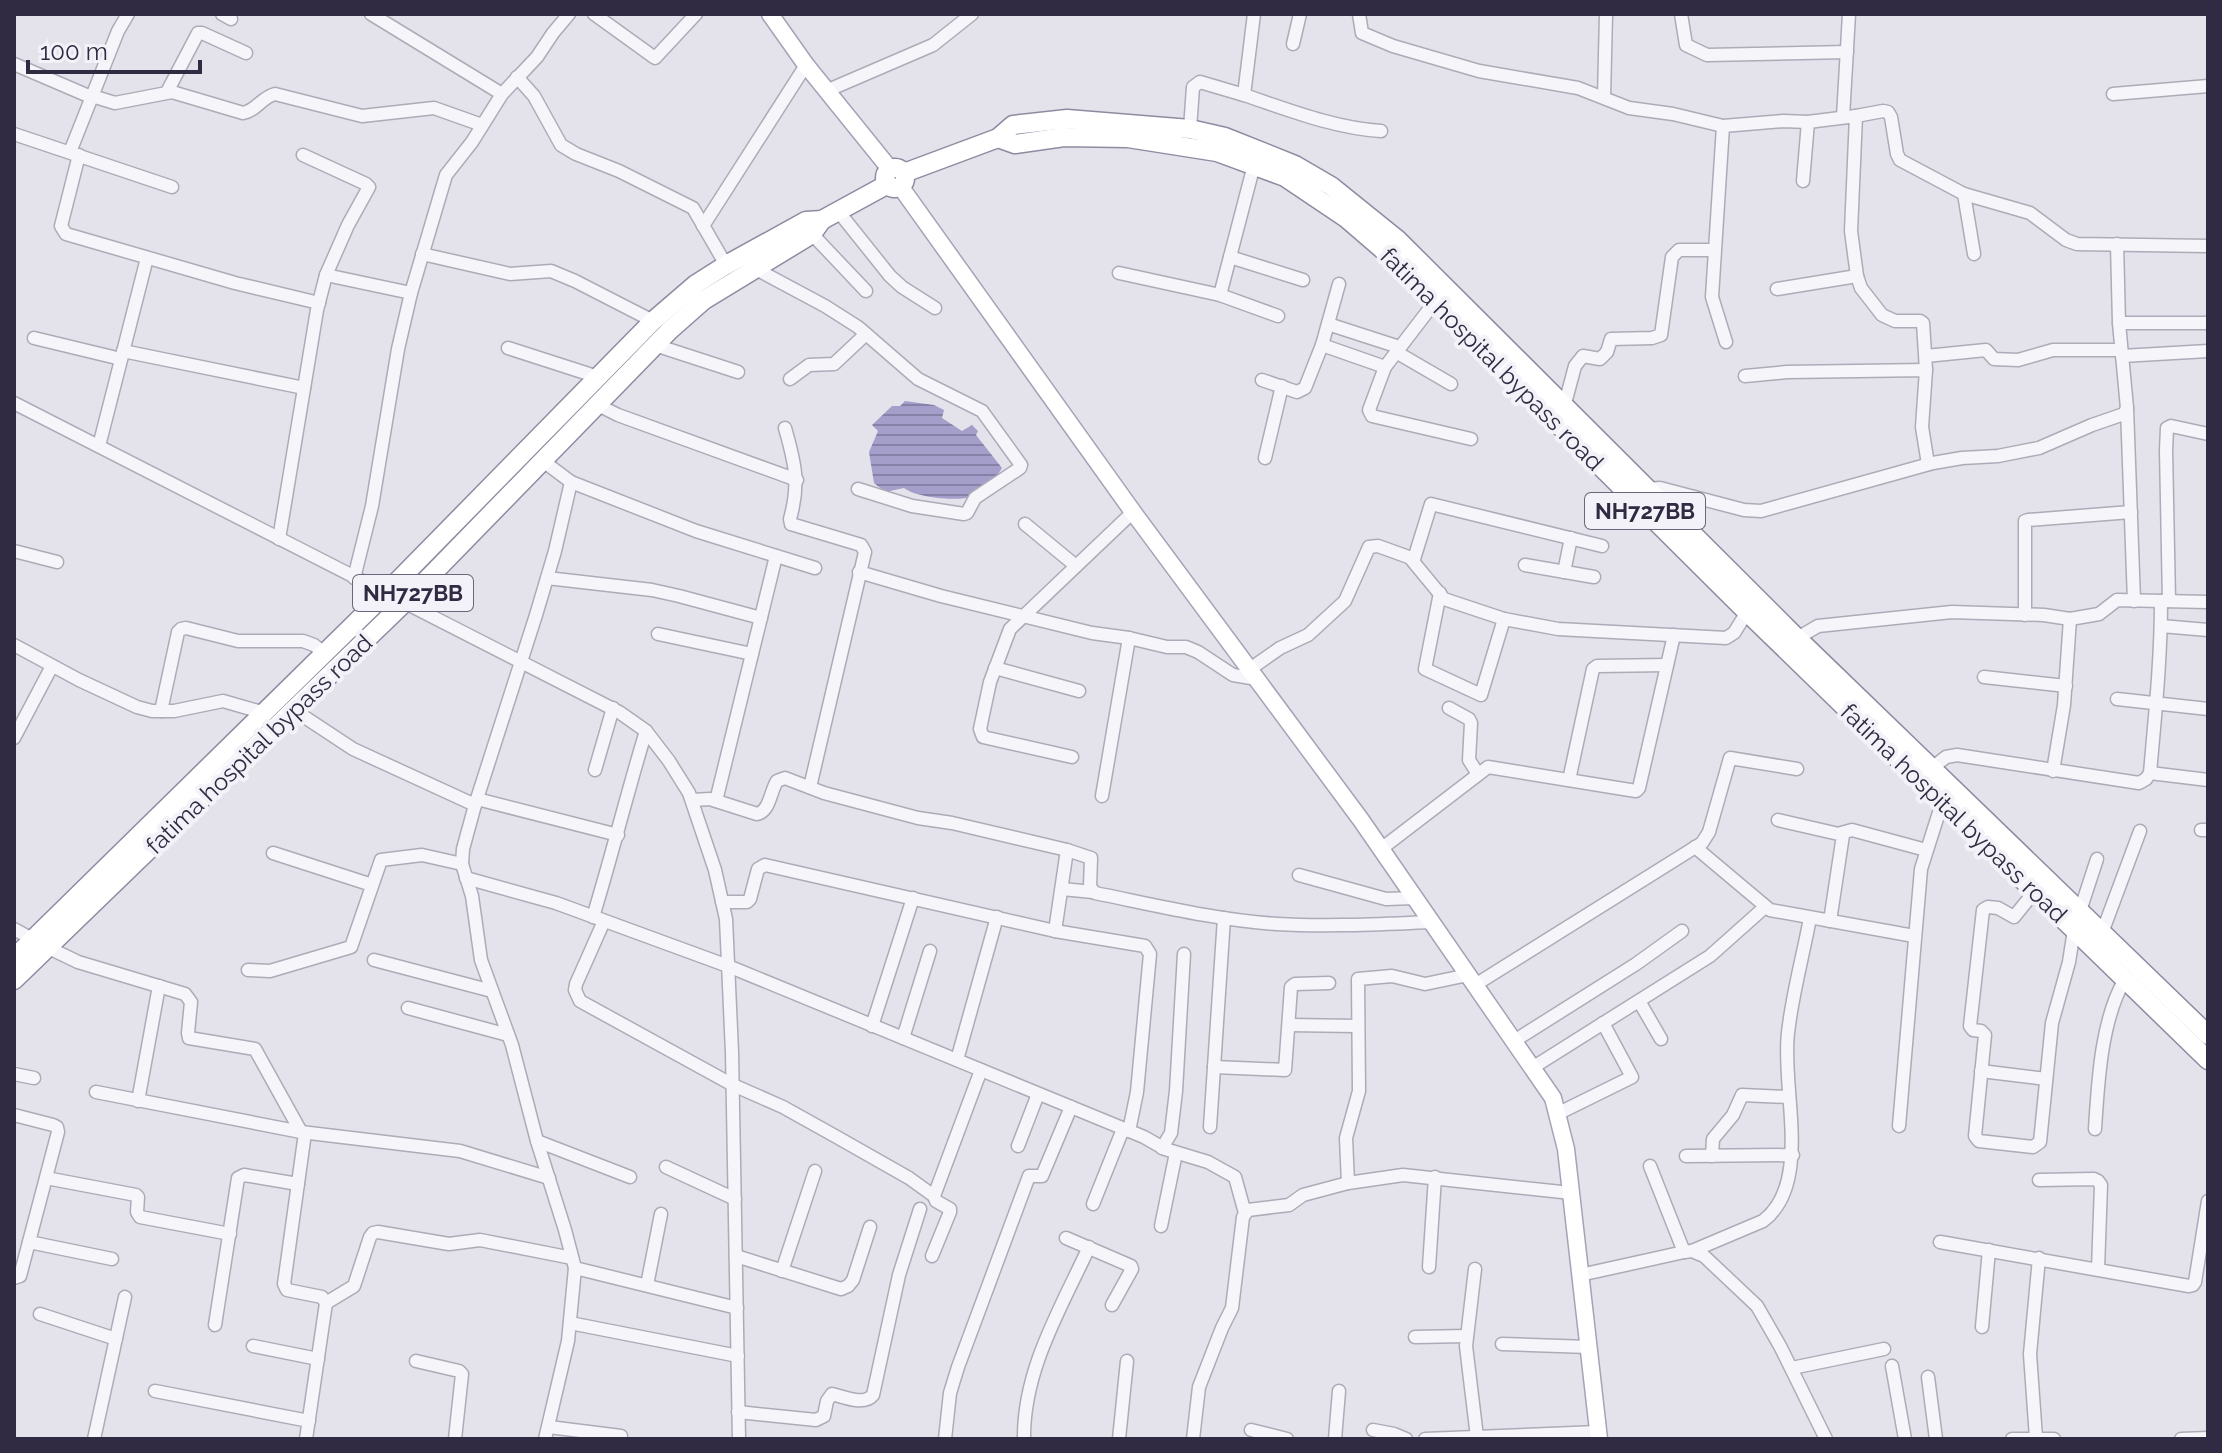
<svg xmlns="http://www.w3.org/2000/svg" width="2222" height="1453" font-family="Raleway,sans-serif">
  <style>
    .water { fill: url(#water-rules) }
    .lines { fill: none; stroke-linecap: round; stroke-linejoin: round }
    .minor-casing { stroke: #aeabb8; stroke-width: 15 }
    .major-casing { stroke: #a6a2b6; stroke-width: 19 }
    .highway-casing { stroke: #8f8aa1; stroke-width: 21 }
    .minor { stroke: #f6f5f9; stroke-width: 12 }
    .major { stroke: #fff; stroke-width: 16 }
    .highway { stroke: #fff; stroke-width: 18 }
    .labels { text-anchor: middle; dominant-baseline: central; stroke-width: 8; stroke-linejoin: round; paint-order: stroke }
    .shield { fill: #f3f2f8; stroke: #6a6679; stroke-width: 2 }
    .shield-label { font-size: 22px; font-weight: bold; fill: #302a42 }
    .street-label { font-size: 24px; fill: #302a42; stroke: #f3f2f8 }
  </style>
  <defs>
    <pattern id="water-rules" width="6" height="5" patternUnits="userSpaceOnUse" patternTransform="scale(2)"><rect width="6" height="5" fill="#a49eca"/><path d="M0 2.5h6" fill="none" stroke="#8681a6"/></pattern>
  </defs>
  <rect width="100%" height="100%" fill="#e4e2ea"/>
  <path class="water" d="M905,401L934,405L944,410L942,418L962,431L972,425L978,431L976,435L1002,468C997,475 991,488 983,493C967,503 918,499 904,488L885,492L874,483L869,452L878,431L872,425L892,406H900Z"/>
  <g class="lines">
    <g class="minor-casing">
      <g id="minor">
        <path d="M222,14L231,19"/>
        <path d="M371,14L502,94"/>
        <path d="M594,14L655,58L696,14"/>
        <path d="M1359,14L1362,33L1393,46L1479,71L1578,88L1629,108L1673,114L1723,126L1783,121L1808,122L1856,116L1851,231L1857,276L1861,288L1882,315L1895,321H1920L1923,323L1926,370"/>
        <path d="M1681,14L1686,45L1707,55L1847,52"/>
        <path d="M1293,44L1300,14"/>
        <path d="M14,64L91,97"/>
        <path d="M517,77L534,96L561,145L576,154L619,171L693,208L726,265"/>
        <path d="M826,91L933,45L972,14"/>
        <path d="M167,92L198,33H202L246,53"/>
        <path d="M2113,94L2208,86"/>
        <path d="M1244,95C1289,110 1334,128 1381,131"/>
        <path d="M92,96L115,103L172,92L243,113C256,111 262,97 275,94L362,116L434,108L482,125"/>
        <path d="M1604,97L1606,14"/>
        <path d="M1856,116L1883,111L1888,112L1891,117L1897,154L1900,160L1964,194L2030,213L2066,240L2077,244L2208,246"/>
        <path d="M1843,117L1849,14"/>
        <path d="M1723,126L1712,297L1726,342"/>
        <path d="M1190,129L1193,87L1200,82L1244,95L1254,14"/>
        <path d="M14,134L172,187"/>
        <path d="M70,152L118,31L128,14"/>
        <path d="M79,155L61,226L66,234L235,283L319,303"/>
        <path d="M1803,181L1808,122"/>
        <path d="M1964,194L1974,254"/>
        <path d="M838,211L890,276L902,287L935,308"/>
        <path d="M703,226L806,65"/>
        <path d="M812,234L866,291"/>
        <path d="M422,254L510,274L551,271L575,281L653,321"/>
        <path d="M1230,257L1303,280"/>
        <path d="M756,269L825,306L858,327L918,379L982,411L1021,465L1020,468L975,498L967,513L964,514L912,506L858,489"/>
        <path d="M1119,273L1220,295L1278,316"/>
        <path d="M326,275L411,293"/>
        <path d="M1777,289L1857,276"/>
        <path d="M1220,295L1254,165"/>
        <path d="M1434,303L1385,367L1369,410L1372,416L1471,439"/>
        <path d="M2119,323H2207"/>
        <path d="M1328,324L1399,347"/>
        <path d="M34,338L121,359"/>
        <path d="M655,345L738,372"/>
        <path d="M1322,345L1385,367"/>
        <path d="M508,348L598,377"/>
        <path d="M123,351L304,388"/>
        <path d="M1396,352L1451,384"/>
        <path d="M1926,356L1986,350L1994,359L2018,360L2053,350H2121"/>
        <path d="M2122,356L2208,351"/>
        <path d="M1745,376L1787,372L1926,370L1922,427L1928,464"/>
        <path d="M790,379L809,365L834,364L866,334"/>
        <path d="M1262,380L1297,392L1305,388L1322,345L1339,284"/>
        <path d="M14,403L619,712L646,731L669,761L689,793L715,870L726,919L732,1052L739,1439"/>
        <path d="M596,404L618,415L797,480"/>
        <path d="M2127,408L2134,601"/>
        <path d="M1563,411L1575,366L1583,356L1600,359L1607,352L1611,339L1652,338L1661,335L1672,257L1679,250H1714"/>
        <path d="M785,428C795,463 800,483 790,519L791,524L861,545L865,552L810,787"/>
        <path d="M99,446L147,258"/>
        <path d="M1265,458L1282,386"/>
        <path d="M571,482L696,531L815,568"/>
        <path d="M1647,489L1660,488L1744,510L1761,511L1933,463L1962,458L1998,456L2039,448L2092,425L2124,414L2127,408L2119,323L2117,244"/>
        <path d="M1025,524L1076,566"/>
        <path d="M279,539L317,310L326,275L348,225L369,187L366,184L303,155"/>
        <path d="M14,551L57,562"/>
        <path d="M1411,559L1444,599L1504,619L1558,629L1726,638L1734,633L1747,612"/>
        <path d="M1525,565L1594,577"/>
        <path d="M859,572L941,596L1092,633L1129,638L1167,647H1186L1198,652L1233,675L1257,679"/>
        <path d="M1564,572L1571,538"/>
        <path d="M354,578L372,506L398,349L411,293L446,175L472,142L502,94L537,57L553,33L569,14"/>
        <path d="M547,578L652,590L679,596L761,618"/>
        <path d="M1440,593L1425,669L1481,695L1504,619"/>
        <path d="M2169,601L2166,450L2167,428L2171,426L2208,434"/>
        <path d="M2025,615V521L2028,520L2131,512"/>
        <path d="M2161,626L2208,630"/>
        <path d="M658,634L752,654"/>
        <path d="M1794,640L1818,626L1952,612L2044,615L2070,619L2099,614L2117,600L2208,602"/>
        <path d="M14,645L79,680L137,707L152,711H174L223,701L265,713"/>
        <path d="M995,668L1079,691"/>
        <path d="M1250,669L1280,648L1308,635L1345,601L1369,547L1378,546L1414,559L1431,504L1602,546"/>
        <path d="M1984,677L2066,686"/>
        <path d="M2117,699L2208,709"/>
        <path d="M1449,708L1469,719L1471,723L1469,760L1478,774"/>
        <path d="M294,710L353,749L475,805L536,615L555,551L571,482L543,461"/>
        <path d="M161,711L178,632L181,629L186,628L238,641H303L314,645L324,653"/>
        <path d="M14,738L52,666"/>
        <path d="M1072,757L983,737L980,729L990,682L1010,629L1133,512"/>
        <path d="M1932,768L1946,757L1957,755L2139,783L2146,779L2150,773C2155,716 2161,659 2161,601"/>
        <path d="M595,770L613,708"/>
        <path d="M2053,771L2064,705L2070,619"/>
        <path d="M2150,773L2208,780"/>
        <path d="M1569,780L1593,669L1597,666L1667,665"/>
        <path d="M1102,796L1129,638"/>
        <path d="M477,799L618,835"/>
        <path d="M692,800L710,799L757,814C770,811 770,792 777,781L785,778L824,793L918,818L952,823L1067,850L1055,931"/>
        <path d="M716,801L776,556"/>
        <path d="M475,805L463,849L462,864L472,896L481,960L512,1045L537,1141L565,1230L575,1268L568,1341L545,1439"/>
        <path d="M1778,820L1843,835L1830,921"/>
        <path d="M2201,830H2208"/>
        <path d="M1841,833L1852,830L1926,850"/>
        <path d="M1695,847L1770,910L1914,936"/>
        <path d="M1381,849L1488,767L1636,791L1639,788L1674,635"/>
        <path d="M1067,850L1091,858L1090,887L1095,893C1155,905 1216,920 1277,924C1328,927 1380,924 1432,922"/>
        <path d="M273,853L372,885"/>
        <path d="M1299,875L1386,899L1415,898"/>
        <path d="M466,878L556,903L728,966L1144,1137L1165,1149L1208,1162L1235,1177L1245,1213"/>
        <path d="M1062,889L1093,892"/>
        <path d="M2035,891L2014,917L1998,908L1988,907L1983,910L1970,1026L1973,1030L1981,1031L1985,1035L1975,1136L1979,1141L2033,1147L2040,1142L2052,1023L2069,962L2074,930"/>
        <path d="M722,902H747L750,899L758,869L765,865L1055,931L1145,946L1150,954L1137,1092L1129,1131"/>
        <path d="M2080,911L2097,859"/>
        <path d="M593,917C612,855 627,793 646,731"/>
        <path d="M604,921L576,984L575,990L580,1001L733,1085L783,1107L835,1136L909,1178L934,1196"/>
        <path d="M14,929L34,940"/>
        <path d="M2102,933L2140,831"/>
        <path d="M49,948L78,962L185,994L191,1002L188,1033L189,1038L255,1049L301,1132"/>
        <path d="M374,960L492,991"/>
        <path d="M248,970L270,971L351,947L381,860L422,855L462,864"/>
        <path d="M1475,985L1702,843L1709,832L1730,758L1797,769"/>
        <path d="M1639,1001L1661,1039"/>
        <path d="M408,1008L508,1035"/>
        <path d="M1289,1025L1357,1026"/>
        <path d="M872,1026L913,898"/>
        <path d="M903,1038L930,951"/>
        <path d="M1514,1041L1636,964L1682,931"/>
        <path d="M957,1060L997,917"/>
        <path d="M1214,1067L1285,1070L1291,987L1295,984L1329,983"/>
        <path d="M1532,1068L1710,956L1765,907"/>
        <path d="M1981,1071L2046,1079"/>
        <path d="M14,1074L34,1078"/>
        <path d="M96,1092L301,1132L460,1151L549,1178"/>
        <path d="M138,1101L159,986"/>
        <path d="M1557,1114L1632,1077L1603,1023"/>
        <path d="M14,1115L53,1125L57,1127L58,1132L20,1276L14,1278"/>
        <path d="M1899,1126L1921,869L1942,803"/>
        <path d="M1210,1127L1224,918"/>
        <path d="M2095,1129C2098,1082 2101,1020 2125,979"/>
        <path d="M305,1133L284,1284L287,1290L322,1297L326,1303L306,1439"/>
        <path d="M537,1141L630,1177"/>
        <path d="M1018,1146L1038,1094"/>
        <path d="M1162,1148L1171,1133L1176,1091L1184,954"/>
        <path d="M1686,1156L1793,1155"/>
        <path d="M1712,1156L1713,1139L1733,1115L1742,1095L1788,1097"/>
        <path d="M1650,1166L1684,1252"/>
        <path d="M666,1167L735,1199"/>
        <path d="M46,1178L136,1195L138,1197L137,1212L140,1217L230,1234"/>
        <path d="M2039,1180L2094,1179L2098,1181L2101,1185L2098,1269"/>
        <path d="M1348,1183L1346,1138L1359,1091L1358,979L1392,976L1425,984L1468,975"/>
        <path d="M1093,1204L1123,1129"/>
        <path d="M1161,1226L1176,1153"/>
        <path d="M1066,1238L1131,1266L1132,1269L1112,1305"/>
        <path d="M29,1242L112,1259"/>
        <path d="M1940,1242L2189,1286L2193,1285L2195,1282L2208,1201"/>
        <path d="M1692,1251L1763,1221C1813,1183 1781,1088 1788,1033C1792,995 1803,956 1810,918"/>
        <path d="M736,1256L841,1289L848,1286L853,1280L870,1227"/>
        <path d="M932,1256L950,1212V1209L936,1201L934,1196L981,1070"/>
        <path d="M1429,1267L1435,1177"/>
        <path d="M575,1268L737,1308"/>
        <path d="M1475,1269L1466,1346L1477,1437"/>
        <path d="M782,1271L815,1171"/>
        <path d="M1580,1275L1684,1252L1692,1251L1704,1256L1757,1306L1780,1346L1826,1439"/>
        <path d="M647,1285L661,1214"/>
        <path d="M326,1303L354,1286L370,1237L373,1233L378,1232L449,1244L480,1240L572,1258"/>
        <path d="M40,1314L116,1339"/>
        <path d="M570,1323L738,1356"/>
        <path d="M215,1325L238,1178L244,1175L298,1184"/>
        <path d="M1982,1327L1989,1250"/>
        <path d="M1415,1337L1467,1336"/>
        <path d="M1502,1344L1588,1347"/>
        <path d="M253,1346L318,1359"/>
        <path d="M416,1361L459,1371L462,1374L455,1439"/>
        <path d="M1892,1366L1905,1439"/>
        <path d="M1792,1368L1884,1349"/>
        <path d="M1928,1377L1936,1439"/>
        <path d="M155,1391L309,1421"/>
        <path d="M738,1412L816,1420L824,1416L827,1401L832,1394C844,1397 864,1406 873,1395L899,1275L920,1209"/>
        <path d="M549,1427L621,1436"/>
        <path d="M1251,1430L1287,1439"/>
        <path d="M1373,1430L1394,1434L1406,1439"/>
        <path d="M2036,1438L2030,1354L2039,1258"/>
        <path d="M94,1439L125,1297"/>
        <path d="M945,1439L950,1393L958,1367L1029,1176H1042L1071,1107"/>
        <path d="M1024,1439C1023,1370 1061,1308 1089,1247"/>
        <path d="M1119,1439L1127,1361"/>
        <path d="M1193,1439L1199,1387L1222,1328L1232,1308L1243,1217L1248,1210L1289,1205L1303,1195L1348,1183L1403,1175L1571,1193"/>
        <path d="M1335,1439L1339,1391"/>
        <path d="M1425,1439L1598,1432"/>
        <path d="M2012,1439H2054"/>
        <path d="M2181,1439L2208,1438"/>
      </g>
    </g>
    <g class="major-casing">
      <g id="major">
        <path d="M770,14L806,65L890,169"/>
        <path d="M900,186L1133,512L1361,820L1553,1098L1566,1149L1599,1439"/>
      </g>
    </g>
    <g class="highway-casing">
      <g id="highway">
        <path d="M998,138L1015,144L1064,137L1128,138L1217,152L1285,177L1346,218L1382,249L1747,612L2208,1060"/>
        <circle cx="895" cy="178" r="10"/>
        <path d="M904,173L998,138L1013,125L1067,119L1190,129L1225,137L1295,165L1331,186L1398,240L1796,637L2208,1035"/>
        <path d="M14,958L386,593L653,321L696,284L726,265L806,221L822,220L888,184"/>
        <path d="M14,980L405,602L670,330L704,300L812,234L822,220"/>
      </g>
    </g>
    <use href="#minor" class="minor"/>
    <use href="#major" class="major"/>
    <use href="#highway" class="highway"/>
  </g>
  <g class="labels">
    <g class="shield">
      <rect x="1585" y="493" width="120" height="36" rx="6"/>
      <rect x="353" y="575" width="120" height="36" rx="6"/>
    </g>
    <g class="shield-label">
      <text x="1645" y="511">NH727BB</text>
      <text x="413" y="593">NH727BB</text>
    </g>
    <g class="street-label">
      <text transform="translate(1492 359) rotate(45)">fatima hospital bypass road</text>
      <text transform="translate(259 744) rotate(-44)">fatima hospital bypass road</text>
      <text transform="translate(1954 813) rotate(44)">fatima hospital bypass road</text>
    </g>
  </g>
  <rect width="2222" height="1453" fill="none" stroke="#302a42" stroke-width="32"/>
  <path d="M28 60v12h172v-12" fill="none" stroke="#302a42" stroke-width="4"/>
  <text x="40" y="60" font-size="24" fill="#302a42" stroke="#f3f2f8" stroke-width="6" paint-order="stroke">100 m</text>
</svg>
